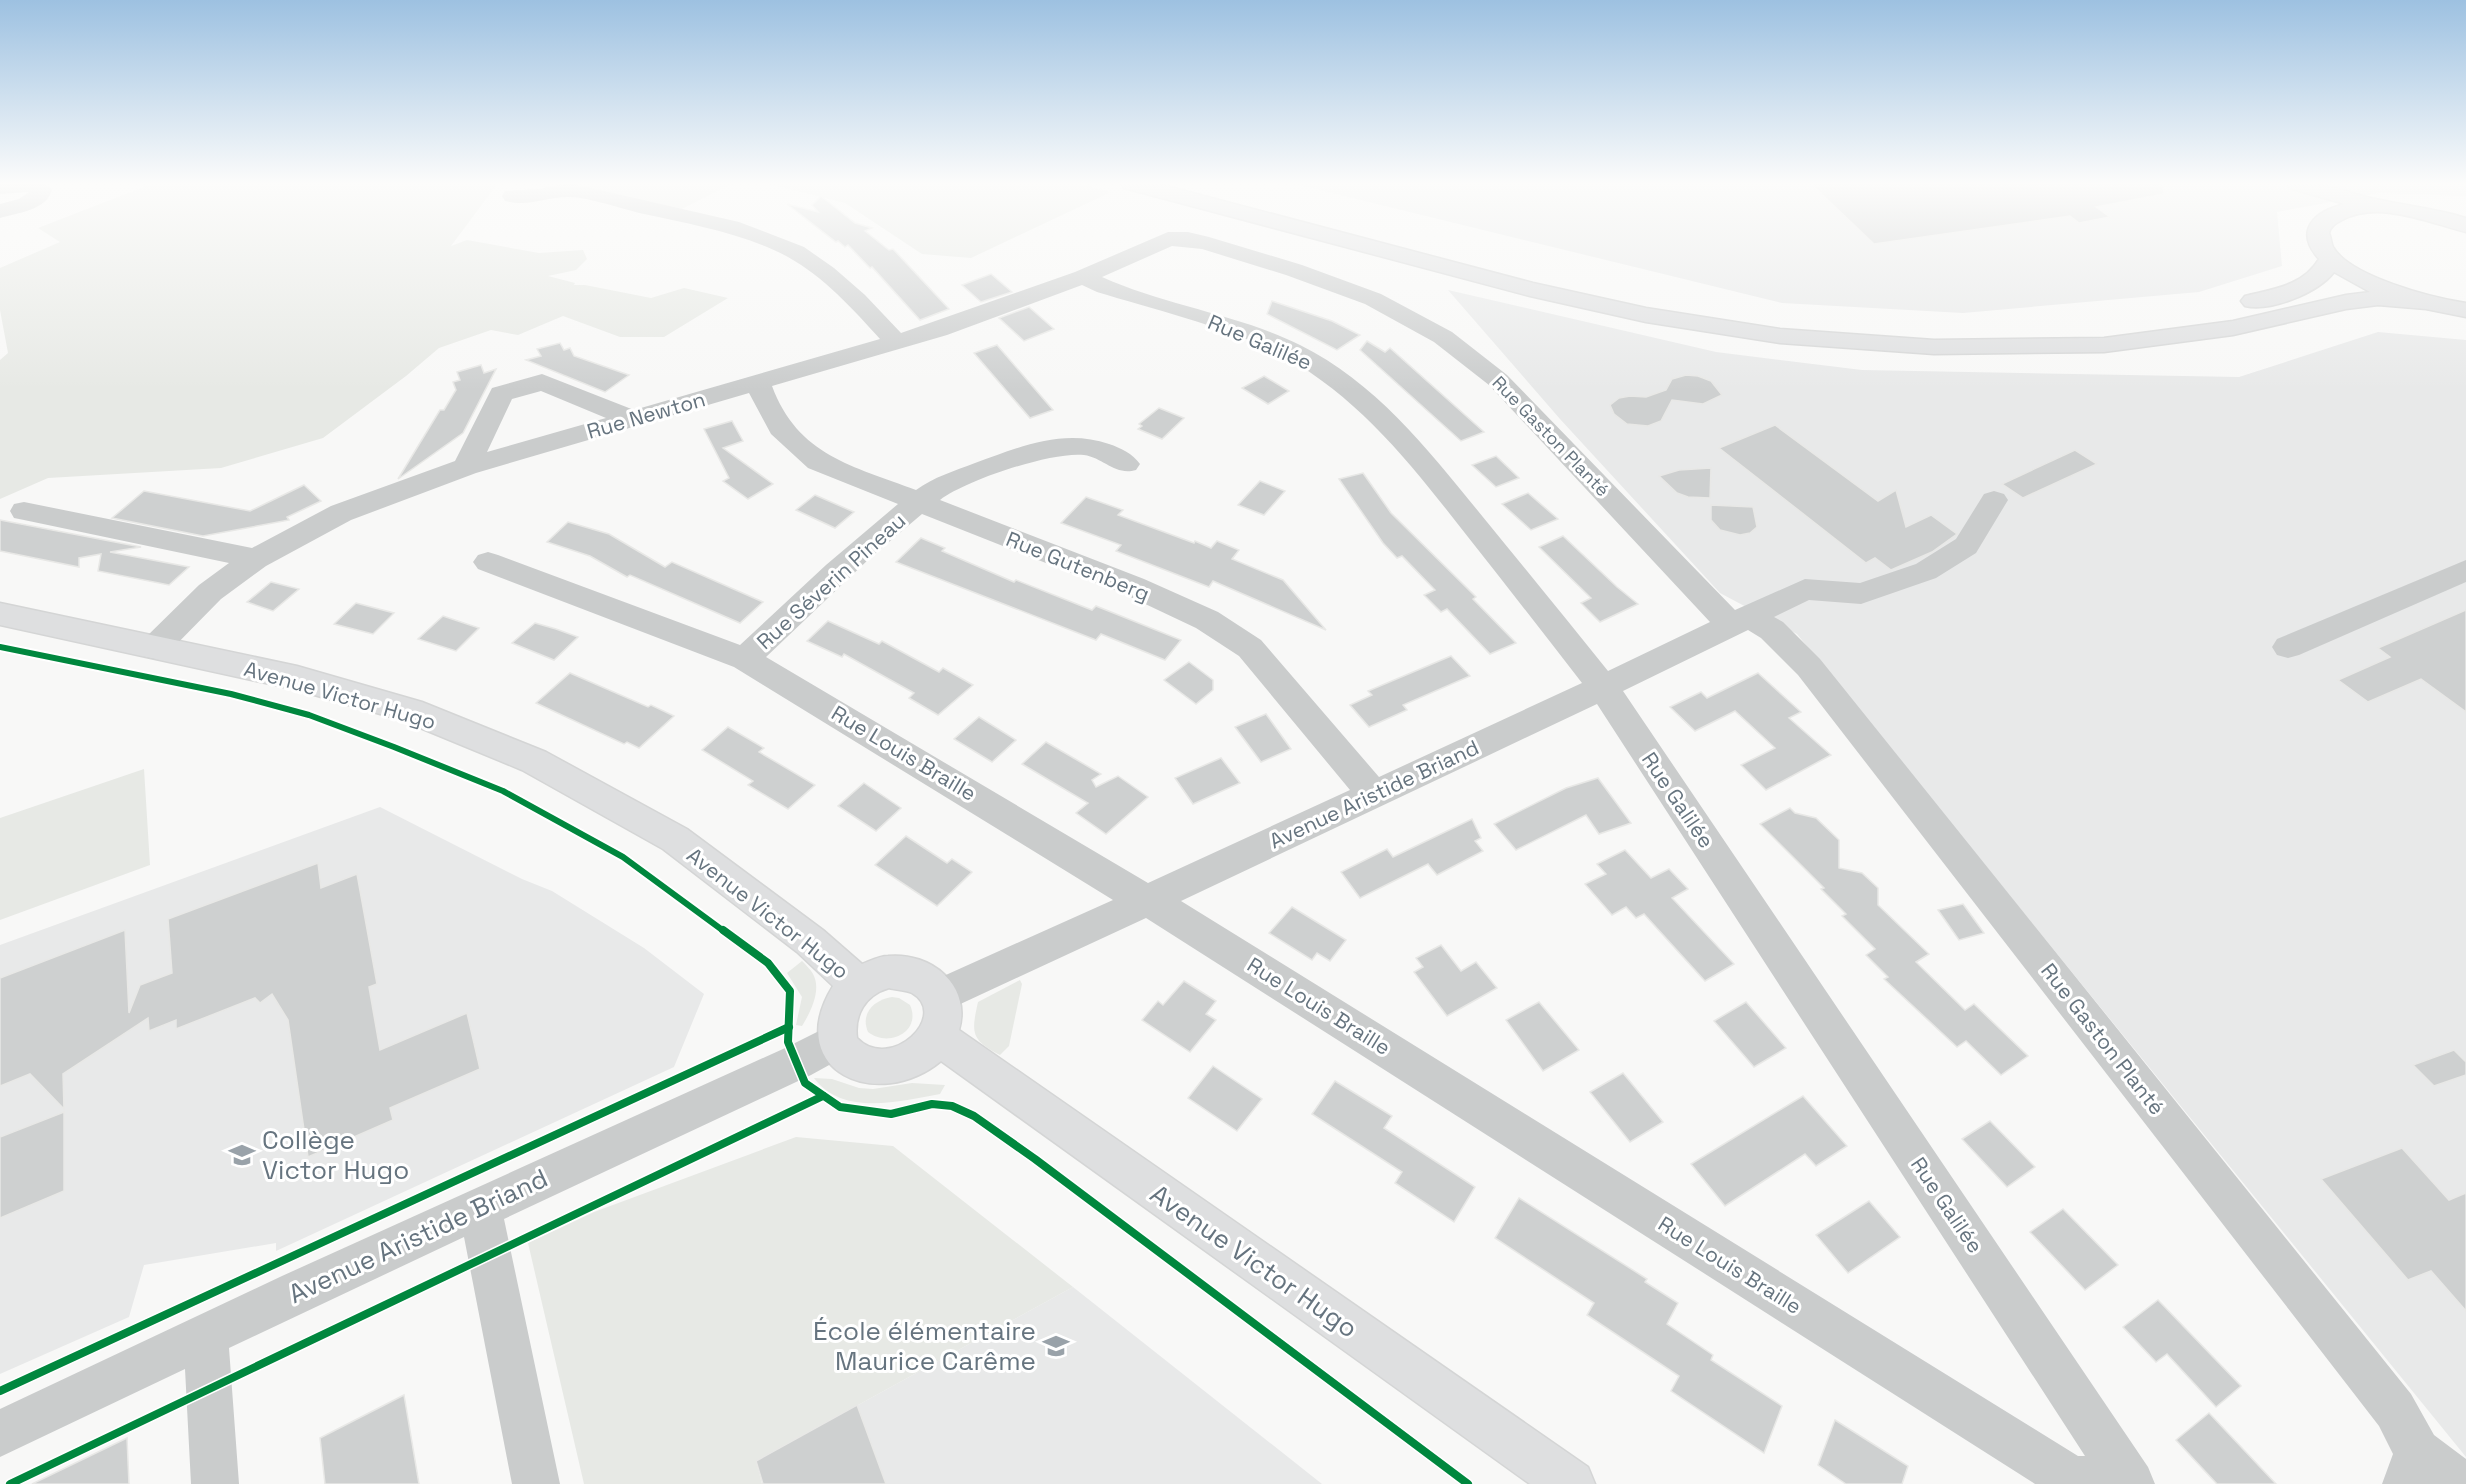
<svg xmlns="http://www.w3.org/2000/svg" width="2466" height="1484" font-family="'Space Grotesk',sans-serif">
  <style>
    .built { fill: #e8e9e9 }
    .green { fill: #e7e9e5 }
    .building { fill: #ced0d0; stroke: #e8e8e6; stroke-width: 1.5 }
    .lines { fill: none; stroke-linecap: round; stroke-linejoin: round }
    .major-casing { stroke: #d4d5d5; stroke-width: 3 }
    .minor { fill: #cacccc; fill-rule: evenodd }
    .major { fill: #dedfe0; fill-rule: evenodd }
    .cycleway-far1-casing { stroke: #fff; stroke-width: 10 }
    .cycleway-casing { stroke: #fff; stroke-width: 11 }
    .cycleway-far1 { stroke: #00873e; stroke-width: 6 }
    .cycleway { stroke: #00873e; stroke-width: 8 }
    .labels { text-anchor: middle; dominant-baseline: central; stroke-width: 6; stroke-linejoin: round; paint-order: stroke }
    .far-street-label { font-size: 18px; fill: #66747f; stroke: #fff }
    .street-label { font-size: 21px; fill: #66747f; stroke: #fff }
    .near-poi-label { font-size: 26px; fill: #66747f; stroke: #fff; text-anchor: start }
    .near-street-label { font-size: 26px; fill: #66747f; stroke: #fff }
  </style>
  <rect width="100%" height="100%" fill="#f8f8f7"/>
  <g class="built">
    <path d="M1291,183H2466V196L2380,193L2277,212L2282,266L2199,292L1963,313L1782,303Z"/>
    <path d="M1448,290L1716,352L1862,370L2239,377L2378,332L2466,340V1457L1797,634L1720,593L1560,419Z"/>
    <path d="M380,807L522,879L552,891L644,948L704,994L674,1067L276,1251V1243L144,1265L129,1317L0,1374V945Z"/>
    <path d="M1073,1287L1322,1484H763L756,1461Z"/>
  </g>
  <g class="green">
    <path d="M154,183H498L451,246L467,240L539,253L583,250L587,259L576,270L548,276L575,283L574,285H585L651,298L684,288L728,298L664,337H620L563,316L518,335L491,330L439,348L406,376L323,438L221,468L48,478L0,499V360L8,353L0,310V268L60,242L38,228Z"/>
    <path d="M527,183H733L666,217Z"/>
    <path d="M765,183H1076L1111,192L971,258L922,254L845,203Z"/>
    <path d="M144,769L150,865L0,920V818Z"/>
    <path d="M802,961C806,965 812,971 814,976C821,992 810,1013 802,1026L796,1025L802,997L787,973Z"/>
    <path d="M1020,980L1022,984L1009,1046L1000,1055C971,1040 971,1033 978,1002Z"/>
    <path d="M892,997L899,998L910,1005C922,1032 888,1048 868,1032C860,1013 874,1000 892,997Z"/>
    <path d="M814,1078L832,1079L859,1088L873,1089L912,1083L945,1085L940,1094C900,1101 843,1117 814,1078Z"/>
    <path d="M796,1137L893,1146L1073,1287L756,1461L762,1484H584L528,1243L594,1212Z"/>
  </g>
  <g class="building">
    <path d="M1810,183H2163L2164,194L2096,207L2110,217L2079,223L2070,216L1874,244Z"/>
    <path d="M821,196L855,223L872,228L865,231L889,250L893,249L949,309L920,320L872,267L870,268L848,245L845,247L838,241L836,242L787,204L818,212L812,205Z"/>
    <path d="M991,274L1012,292L981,302L962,285Z"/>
    <path d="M1272,301L1332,321L1360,335L1337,350L1267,314Z"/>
    <path d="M1029,307L1054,329L1024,341L999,318Z"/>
    <path d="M1367,341L1385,352L1390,348L1484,432L1461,441L1360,350Z"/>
    <path d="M560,343L564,350L570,348L574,356L629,375L605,392L526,360L541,356L537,349Z"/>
    <path d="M997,345L1053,410L1030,418L974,353Z"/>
    <path d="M481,365L484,373L496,369L463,433L398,479L440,410H444L456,390L453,382L460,380L457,372Z"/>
    <path d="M1686,375L1698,376L1711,381L1722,395L1703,404L1672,400L1661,421L1648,426L1627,424L1614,414L1610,405L1619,398L1630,396L1646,397L1666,390L1672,379Z"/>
    <path d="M1264,376L1289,391L1268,404L1242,388Z"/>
    <path d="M1159,408L1184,418L1162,439L1138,429L1142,426L1139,424Z"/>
    <path d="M732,421L743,441L723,448L773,484L748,499L723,481L729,478L704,429Z"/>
    <path d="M1775,425L1878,501L1896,490L1906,527L1931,515L1957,534L1932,552L1891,570L1875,558L1866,563L1719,448Z"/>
    <path d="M2075,450L2097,464L2023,498L2002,484Z"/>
    <path d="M1496,456L1519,478L1496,487L1472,465Z"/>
    <path d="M1711,468L1710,498L1688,497L1677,493L1659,476L1679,470Z"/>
    <path d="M1363,473L1391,513L1476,597L1473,599L1516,643L1490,654L1447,609L1441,612L1424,595L1435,590L1402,556L1397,558L1383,543L1339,479Z"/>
    <path d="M1260,481L1285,491L1264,515L1238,505Z"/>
    <path d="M304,485L321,501L287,517L289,520L203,536L112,518L144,491L250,511Z"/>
    <path d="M1528,493L1558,519L1531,530L1502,504Z"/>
    <path d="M815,495L854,512L835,528L796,510Z"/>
    <path d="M1086,497L1123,510L1118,515L1194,543L1195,541L1211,548L1217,541L1239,550L1232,559L1283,580L1326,630L1213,581L1209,587L1116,551L1121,545L1061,523Z"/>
    <path d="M1711,505L1753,507L1757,527L1750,533L1740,535L1720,530L1711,520Z"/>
    <path d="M0,520L141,547L110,552L189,567L169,585L98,571L101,554L79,558V567L0,551Z"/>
    <path d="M568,522L609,534L665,567L672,562L763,602L740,623L630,575L627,577L590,556L547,542Z"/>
    <path d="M1563,536L1617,587L1638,604L1600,622L1581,603L1591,598L1539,547Z"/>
    <path d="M921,538L945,548L942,551L1014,582L1016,580L1092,610L1096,606L1181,640L1165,660L1101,634L1096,640L896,562Z"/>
    <path d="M271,582L299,589L273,611L247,602Z"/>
    <path d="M356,603L394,613L373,634L334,624Z"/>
    <path d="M2466,610V712L2421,679L2368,702L2338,680L2390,657L2378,648Z"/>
    <path d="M443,616L479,628L456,651L418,639Z"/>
    <path d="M828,621L879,644L882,641L939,672L943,668L973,685L938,715L909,698L914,693L844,654L842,657L807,641Z"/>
    <path d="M535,623L556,629L578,637L554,660L512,643Z"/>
    <path d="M1451,656L1470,676L1403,705L1407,710L1369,727L1350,705L1372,695L1368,691Z"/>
    <path d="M1189,662L1213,680V690L1196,704L1164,680Z"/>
    <path d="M570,673L648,707L651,705L674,716L639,748L627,742L624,744L536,703Z"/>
    <path d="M1758,673L1801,712L1789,718L1831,755L1766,790L1741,765L1775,748L1735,711L1695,731L1670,707L1701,692L1707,698Z"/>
    <path d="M1266,714L1291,749L1261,762L1235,727Z"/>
    <path d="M979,717L1016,740L992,762L954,739Z"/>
    <path d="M728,727L764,748L759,752L815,785L788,809L748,785L753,781L702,750Z"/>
    <path d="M1046,742L1101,774L1092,780L1096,787L1118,776L1148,797L1106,834L1076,813L1088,803L1022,764Z"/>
    <path d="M1221,758L1240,783L1193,804L1175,778Z"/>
    <path d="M1598,778L1631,823L1599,834L1586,815L1516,850L1494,824L1566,788Z"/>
    <path d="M864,783L901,808L876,831L838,806Z"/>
    <path d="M1790,808L1795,813L1816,818L1839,840V868L1862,873L1878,888V905L1929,954L1916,962L1965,1010L1974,1004L2028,1056L2001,1075L1966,1041L1957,1047L1884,979L1888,977L1866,955L1875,949L1842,916L1846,914L1821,889L1824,888L1760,824Z"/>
    <path d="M1472,819L1481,838L1475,841L1483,851L1437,875L1428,864L1360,898L1341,872L1387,849L1393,857Z"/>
    <path d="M906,836L947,863L952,859L972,872L937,906L875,865Z"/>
    <path d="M1625,850L1651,878L1669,869L1688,889L1672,898L1734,964L1705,981L1644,914L1636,918L1626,907L1612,915L1585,884L1606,874L1597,864Z"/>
    <path d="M318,863L321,888L357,874L377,984L369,987L380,1050L467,1013L480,1069L390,1108L393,1120L308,1157L288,1020L272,994L260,1003L255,998L176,1029V1020L149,1031L148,1018L63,1074L64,1109L30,1074L0,1086V978L125,930L129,1013L140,985L172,973L168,919Z"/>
    <path d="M1963,904L1984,933L1959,940L1938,910Z"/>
    <path d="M1292,907L1346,940L1330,961L1317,953L1312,960L1269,933Z"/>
    <path d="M1441,945L1461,971L1476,962L1497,988L1447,1016L1414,972L1423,967L1416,958Z"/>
    <path d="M1184,981L1216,1001L1206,1014L1216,1020L1190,1052L1142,1020L1158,1001L1163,1005Z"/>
    <path d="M1539,1002L1579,1050L1543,1071L1506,1020Z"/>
    <path d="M1746,1002L1786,1048L1754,1067L1714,1021Z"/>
    <path d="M2454,1050L2466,1062V1075L2434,1086L2413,1065Z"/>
    <path d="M1213,1066L1262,1099L1237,1131L1188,1098Z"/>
    <path d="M1623,1073L1663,1122L1630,1142L1590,1092Z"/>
    <path d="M1335,1081L1392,1116L1384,1128L1475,1187L1454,1222L1395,1183L1402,1172L1312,1114Z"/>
    <path d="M1803,1096L1847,1146L1816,1166L1805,1154L1725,1206L1691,1164Z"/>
    <path d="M64,1112V1191L0,1218V1137Z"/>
    <path d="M1990,1121L2035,1167L2007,1187L1962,1139Z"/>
    <path d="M2402,1148L2449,1200L2466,1193V1311L2431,1271L2408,1280L2321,1179Z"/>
    <path d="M1519,1198L1647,1279L1645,1282L1678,1303L1667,1324L1713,1355L1711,1360L1782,1406L1764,1453L1671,1391L1679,1376L1587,1315L1594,1303L1495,1238Z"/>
    <path d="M1869,1201L1900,1237L1848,1273L1816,1235Z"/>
    <path d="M2063,1209L2118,1265L2085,1290L2030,1232Z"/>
    <path d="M2158,1300L2241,1386L2216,1407L2167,1354L2156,1362L2123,1327Z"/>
    <path d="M404,1395L419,1484H325L320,1438Z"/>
    <path d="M857,1405L886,1484H763L756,1461Z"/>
    <path d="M2209,1413L2276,1484H2217L2176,1440Z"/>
    <path d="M1835,1420L1908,1466L1902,1484H1846L1818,1465Z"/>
    <path d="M127,1438L129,1484H32Z"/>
  </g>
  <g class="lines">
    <g class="major-casing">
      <g id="major">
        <path d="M1121,183H1155L1533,283L1646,308L1780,329L1934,340L2104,338L2233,321L2346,295L2370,292L2334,272C2318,293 2270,312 2245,306L2241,301L2245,296C2273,289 2303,286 2319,259C2293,230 2315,211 2345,204L2289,188L2286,183C2323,179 2346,194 2380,200C2409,206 2437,209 2466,218V232C2429,223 2379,200 2342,220C2335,224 2331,226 2329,233C2331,237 2331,243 2333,247C2350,277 2433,298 2466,303V317L2426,309L2378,305L2346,309L2233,335L2104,352L1934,354L1780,343L1646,322L1530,296L1124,188Z"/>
        <path d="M0,603L297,666L422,702L546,752L687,829L823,930L862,964C870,961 879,956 888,956C931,952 972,985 959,1030L1588,1467L1595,1484H1530L941,1061C878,1113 781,1071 833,986L797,952L663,849L522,770L401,720L297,690L0,625ZM889,988C896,990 906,990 912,993C950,1015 891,1073 857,1038C854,1015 865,995 889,988Z"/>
      </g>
    </g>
    <g class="minor">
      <path d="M0,183H45L52,189C48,210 17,213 0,218V204L19,199L29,192L0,194Z"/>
      <path d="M569,183L739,222L804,247L834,268L865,295L901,333L1075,272L1168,232H1188L1209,237L1302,265L1381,294L1452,332L1507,375L1735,610L1805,579L1860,583L1916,564L1956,539L1984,494L1994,491L2004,494L2008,500L1976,553L1936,578L1861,604L1809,600L1774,617L1783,622L1820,659L2411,1394L2434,1435L2466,1459V1484H2382L2393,1454L2379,1426L1798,675L1761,638L1748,630L1623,691L2148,1467L2155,1484H2035L1146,918L954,1007L941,1012L928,1007L922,995L928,983L1113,900L734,667L478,569L473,562L478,555L488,552L498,555L740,645L826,565L898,504L808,468L771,434L749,393L476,473L351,520L266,566L221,599L165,656L154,659L143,656L138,648L143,640L199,585L229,563L24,520L14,518L10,511L14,504L24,502L252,548L331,506L455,461L492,388L542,374L634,410L880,339C853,309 824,277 788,257C746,234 690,224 644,214C626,210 585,196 568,197C546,197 529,207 505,201L502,196L505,191L539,189ZM1172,246L1202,249L1286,275L1365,304L1434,342L1489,385L1710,622L1608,671C1568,621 1528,572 1487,522C1433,456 1379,384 1300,345C1238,314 1166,306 1102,277ZM1082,285L1097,292C1155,310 1233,328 1285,357C1362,400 1414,468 1468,537C1506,585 1544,634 1582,683L1379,777L1261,640L1218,612L1144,579L940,500C966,480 1053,451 1084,455C1104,458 1115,476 1136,470L1140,464C1133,454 1121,448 1109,444C1063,428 1019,447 975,463C954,471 934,477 916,490C853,466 798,456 772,386L947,335ZM541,391L606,418L487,452L512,399ZM922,514L1122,593L1196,628L1239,656L1350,790L1148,883L766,657L870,558ZM1597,704L2085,1456H2078L1181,901Z"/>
      <path d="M2466,560V582L2299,655L2288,658L2277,655L2272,647L2277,639Z"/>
      <path d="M837,1022L851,1027L857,1040L851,1053L811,1075L504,1219L560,1484H512L464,1237L229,1348L239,1484H191L185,1369L0,1457V1409L282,1276L783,1049Z"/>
    </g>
    <use href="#major" class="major"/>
    <g class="cycleway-far1-casing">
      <path id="cycleway-far1" d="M0,647L231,694L309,715L394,747L503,791L623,857L725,932"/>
    </g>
    <g class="cycleway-casing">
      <g id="cycleway">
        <path d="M723,930L768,963L790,991L788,1042L805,1083L840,1107L891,1114L932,1104L952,1106L974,1116L1035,1159L1468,1484"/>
        <path d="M0,1391L789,1027"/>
        <path d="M10,1484L823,1096"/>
      </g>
    </g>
    <use href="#cycleway-far1" class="cycleway-far1"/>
    <use href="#cycleway" class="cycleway"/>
  </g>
  <linearGradient id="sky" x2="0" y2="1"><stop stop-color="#9dc1e1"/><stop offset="0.47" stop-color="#fcfcfb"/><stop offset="1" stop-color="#fcfcfb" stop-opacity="0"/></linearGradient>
  <rect width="2466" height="390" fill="url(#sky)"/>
  <defs>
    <g id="school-bare" transform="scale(2.07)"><path d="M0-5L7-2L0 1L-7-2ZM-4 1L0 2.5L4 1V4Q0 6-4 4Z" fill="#99a2a9" stroke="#fff" stroke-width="2.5" paint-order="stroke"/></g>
  </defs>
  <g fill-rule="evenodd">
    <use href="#school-bare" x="242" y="1155"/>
    <use href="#school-bare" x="1056" y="1346"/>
  </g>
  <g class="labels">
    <g class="far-street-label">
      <text transform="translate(1551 436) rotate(46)">Rue Gaston Planté</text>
    </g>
    <g class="street-label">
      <text transform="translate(1260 342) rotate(23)">Rue Galilée</text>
      <text transform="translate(646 415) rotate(-16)">Rue Newton</text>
      <text transform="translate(1078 566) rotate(22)">Rue Gutenberg</text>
      <text transform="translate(831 581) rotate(-42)">Rue Séverin Pineau</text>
      <text transform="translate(340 695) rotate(16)">Avenue Victor Hugo</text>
      <text transform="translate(904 753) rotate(31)">Rue Louis Braille</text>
      <text transform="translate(1374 794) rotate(-25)">Avenue Aristide Briand</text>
      <text transform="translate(1678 800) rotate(56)">Rue Galilée</text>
      <text transform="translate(768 913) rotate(38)">Avenue Victor Hugo</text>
      <text transform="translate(1319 1006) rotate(32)">Rue Louis Braille</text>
      <text transform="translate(2103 1039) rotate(52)">Rue Gaston Planté</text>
      <text transform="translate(1947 1205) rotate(56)">Rue Galilée</text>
      <text transform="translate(1730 1265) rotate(32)">Rue Louis Braille</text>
    </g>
    <g class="near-poi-label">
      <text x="262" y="1140">Collège<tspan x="262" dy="30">Victor Hugo</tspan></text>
      <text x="1036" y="1331" text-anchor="end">École élémentaire<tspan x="1036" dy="30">Maurice Carême</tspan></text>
    </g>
    <g class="near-street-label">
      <text transform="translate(418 1236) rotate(-25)">Avenue Aristide Briand</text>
      <text transform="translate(1254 1261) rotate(35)">Avenue Victor Hugo</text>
    </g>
  </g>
</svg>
